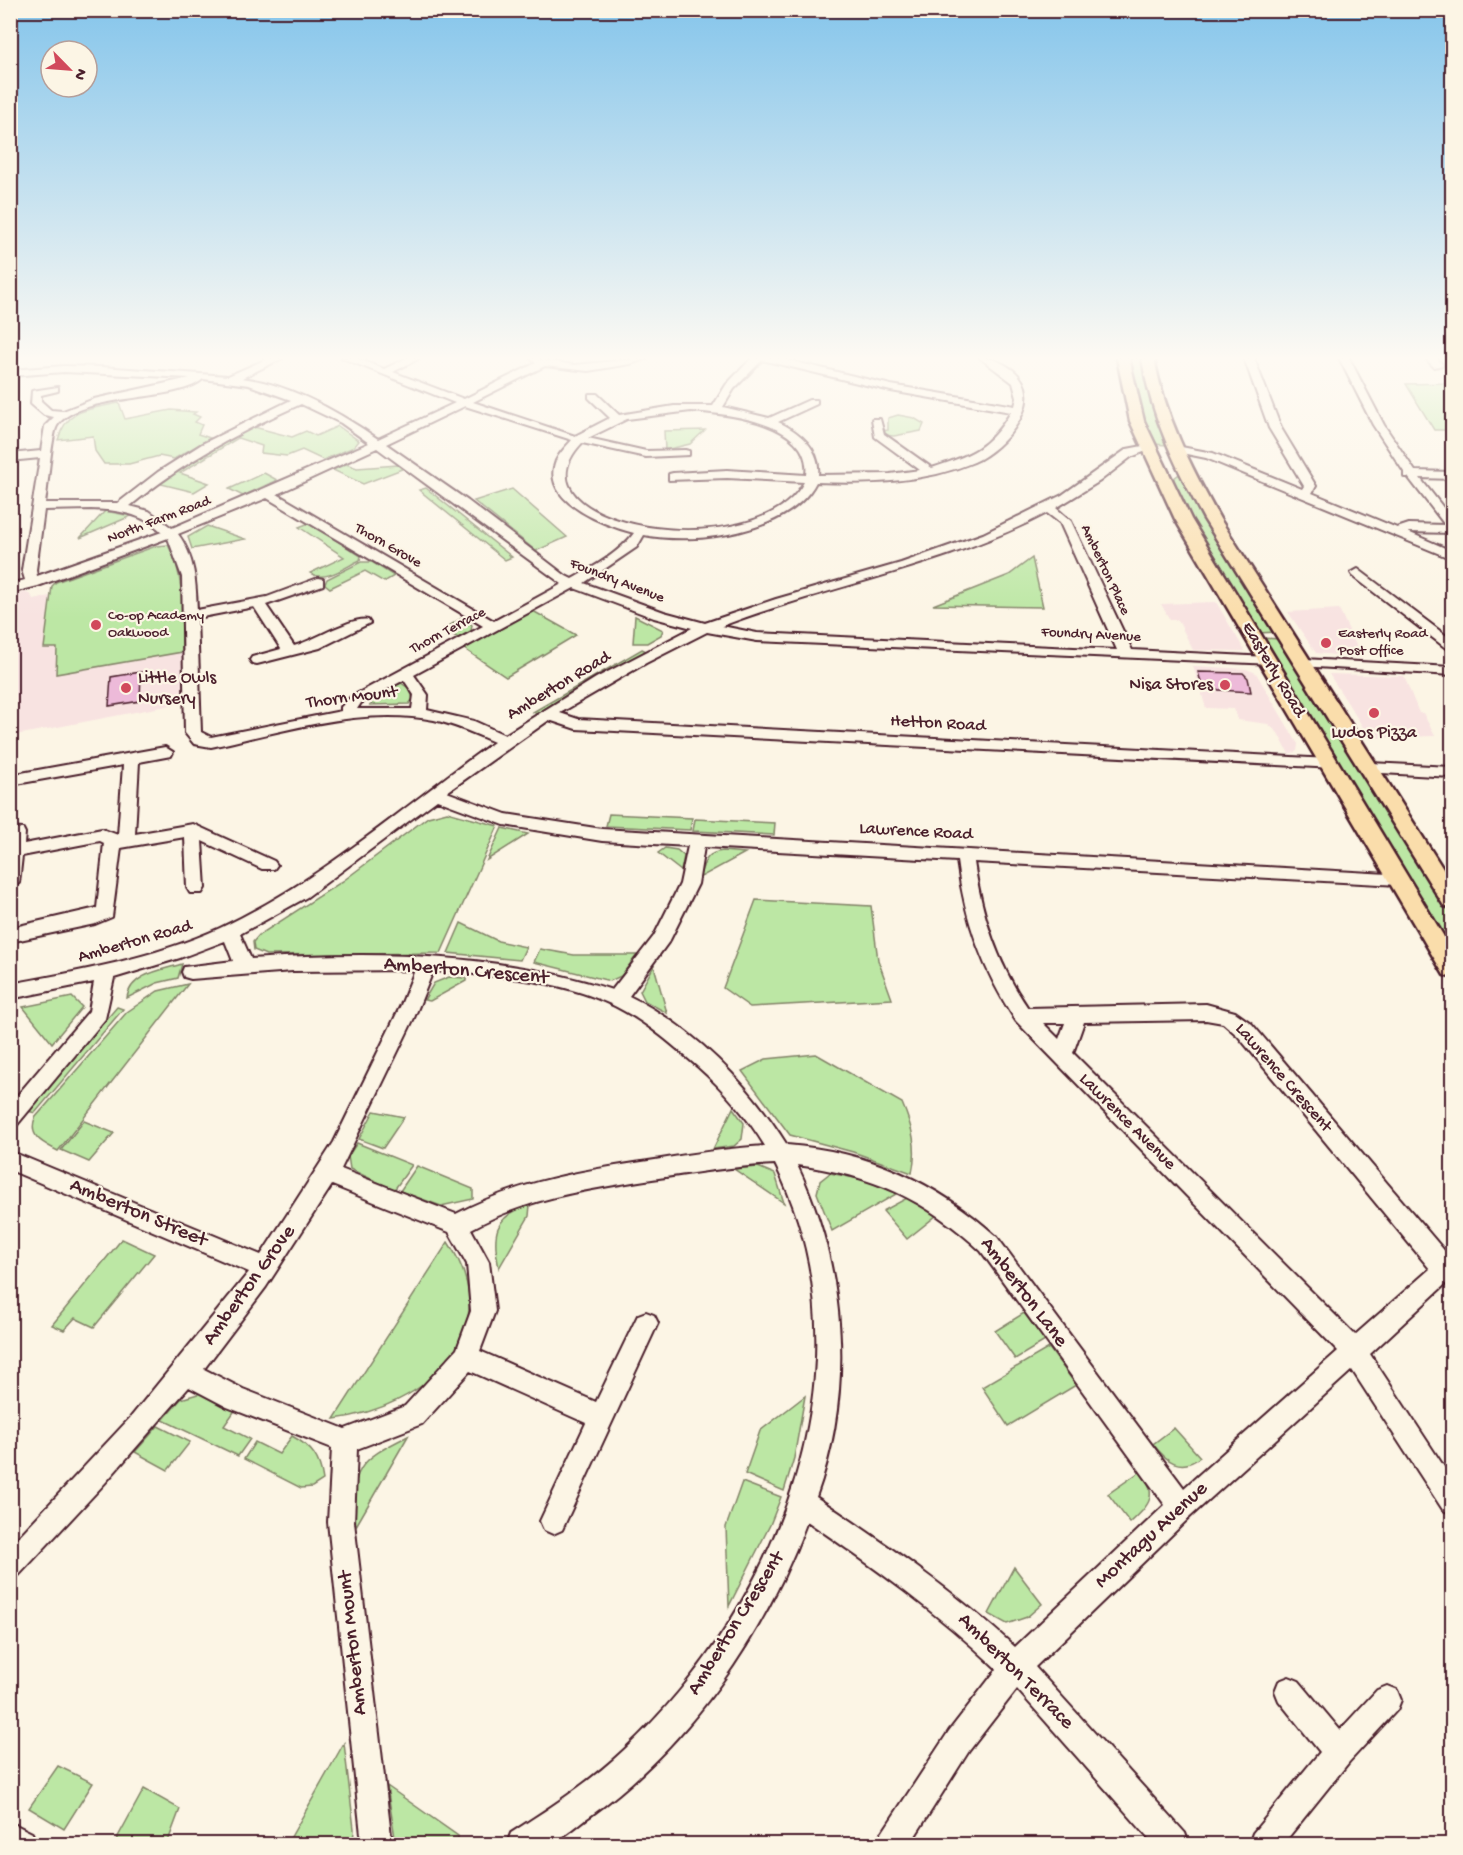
<svg xmlns="http://www.w3.org/2000/svg" width="1463" height="1855" font-family="'Gochi Hand',sans-serif">
  <style>
    .built { fill: #f8e3e1 }
    .green { fill: #bce7a4; stroke: #838368; stroke-width: 1.5 }
    .building { fill: #edbad9; stroke: #4a1f2b; stroke-width: 1.5 }
    .lines { fill: none; stroke-linecap: round; stroke-linejoin: round }
    .minor-casing { stroke: #4a1f2b; stroke-width: 4 }
    .major-casing { stroke: #4a1f2b; stroke-width: 5 }
    .minor { fill: #fcf5e5; fill-rule: evenodd }
    .major { fill: #faddab; fill-rule: evenodd }
    .poi-dot { fill: #d1495b; stroke: #fcf5e5; stroke-width: 2 }
    .labels { text-anchor: middle; dominant-baseline: central; stroke-width: 4.5; stroke-linejoin: round; paint-order: stroke }
    .far-street-label { font-size: 15px; fill: #4a1f2b; stroke: #fcf5e5 }
    .far-poi-label { font-size: 15px; fill: #4a1f2b; stroke: #fcf5e5; text-anchor: start }
    .street-label { font-size: 18px; fill: #4a1f2b; stroke: #fcf5e5 }
    .poi-label { font-size: 18px; fill: #4a1f2b; stroke: #fcf5e5; text-anchor: start }
    .near-street-label { font-size: 21px; fill: #4a1f2b; stroke: #fcf5e5 }
  </style>
  <rect width="100%" height="100%" fill="#fcf5e5"/>
  <filter id="ink" filterUnits="userSpaceOnUse"><feTurbulence type="fractalNoise" baseFrequency=".0167" numOctaves="2"/><feDisplacementMap in="SourceGraphic" scale="12" xChannelSelector="R" yChannelSelector="G"/><feConvolveMatrix kernelMatrix="1 2 1 2 8 2 1 2 1" color-interpolation-filters="sRGB"/></filter>
  <g filter="url(#ink)">
    <g class="built">
      <path d="M168,545L181,589L182,703L11,736V597L25,592L31,595L33,599L50,596L52,586L56,582L156,546Z"/>
      <path d="M1216,602L1245,651L1193,650L1178,620H1170L1161,604Z"/>
      <path d="M1339,609L1362,658L1316,653L1288,612Z"/>
      <path d="M1193,666L1246,669L1256,673L1298,744L1297,751L1289,754L1278,733L1268,724L1238,720L1234,709L1206,708Z"/>
      <path d="M1329,674L1404,676L1419,713H1423L1435,736L1370,738Z"/>
    </g>
    <g class="green">
      <path d="M1129,358H1143L1167,445L1153,444L1140,408Z"/>
      <path d="M1452,383V430H1434L1406,384Z"/>
      <path d="M119,403L125,419L171,410L196,412L193,414L200,417L195,422L202,425L198,434L210,438L174,459L159,456L129,464H104L95,451L93,436L58,440C66,408 91,409 119,403Z"/>
      <path d="M898,415L914,418L924,424L921,431L894,436L883,435L881,431L888,430V418Z"/>
      <path d="M250,426L292,437L306,431L316,436L338,426L359,441L354,447L323,460L302,450L287,456L261,453L262,446L238,438L210,455L201,452Z"/>
      <path d="M705,430L690,444L665,450L664,431Z"/>
      <path d="M199,454L208,456L180,473L209,483L194,492L157,483Z"/>
      <path d="M346,464L357,468L398,465L402,469L363,484L333,470Z"/>
      <path d="M264,473L277,480L243,496L229,489Z"/>
      <path d="M1178,475H1182L1277,632L1258,633L1170,481Z"/>
      <path d="M426,488L512,557L505,560L419,490Z"/>
      <path d="M512,489L567,537L536,551L474,501Z"/>
      <path d="M105,511L131,516L80,538Z"/>
      <path d="M309,523L361,556L360,560C345,567 325,583 310,573L344,557L299,527Z"/>
      <path d="M207,526L245,539L192,549L188,537Z"/>
      <path d="M168,545C186,577 182,616 182,652L56,674L57,648H44L52,586L56,582L156,546Z"/>
      <path d="M1032,558L1043,607L933,605L1009,575Z"/>
      <path d="M361,562H372L394,576L384,582L365,571L330,588L325,584L327,579Z"/>
      <path d="M533,611L576,635L506,677L463,648Z"/>
      <path d="M635,616L663,630L661,635L647,643H633Z"/>
      <path d="M462,618L472,625L471,631L458,638L444,629Z"/>
      <path d="M1261,638L1281,639L1452,913V955Z"/>
      <path d="M642,649L646,651L537,714L533,712Z"/>
      <path d="M401,683L410,689L413,699L409,704L370,705L374,698Z"/>
      <path d="M447,812L498,826L441,953L266,955L254,950L253,942L259,935L343,881L428,817Z"/>
      <path d="M609,814L692,818L690,830L606,826Z"/>
      <path d="M695,819L775,823L774,835L693,831Z"/>
      <path d="M502,828L528,834L487,860Z"/>
      <path d="M665,848L677,850L684,856L681,871L658,853Z"/>
      <path d="M723,851L745,853L699,878C704,863 706,852 723,851Z"/>
      <path d="M756,900L871,906L878,960L892,999L750,1007L723,988Z"/>
      <path d="M461,923L498,941L526,947L520,960L448,953Z"/>
      <path d="M540,949L574,955H637L621,976L610,981L534,962Z"/>
      <path d="M182,964L178,978L157,983L127,998C130,974 162,970 182,964Z"/>
      <path d="M654,966L667,1013L645,1001L640,991Z"/>
      <path d="M449,977L466,978V981L430,1001L424,1000L434,983Z"/>
      <path d="M188,984L58,1151C43,1143 28,1137 35,1118L127,1012L158,991Z"/>
      <path d="M72,997L82,1007L52,1043L23,1007Z"/>
      <path d="M117,1007L123,1009L35,1113L28,1111Z"/>
      <path d="M816,1054L902,1103C912,1126 918,1148 912,1173L853,1152L790,1135L742,1071L766,1059Z"/>
      <path d="M733,1108L744,1123L742,1139L734,1146L713,1149Z"/>
      <path d="M374,1111L404,1117L383,1148L359,1139Z"/>
      <path d="M84,1121L114,1133L89,1162L61,1150Z"/>
      <path d="M357,1143L412,1165L394,1190L350,1169L348,1156Z"/>
      <path d="M417,1166L473,1189V1199L441,1206L400,1191Z"/>
      <path d="M758,1167L775,1174L784,1203L734,1169Z"/>
      <path d="M830,1173L864,1180L898,1193L832,1231L817,1193L820,1181Z"/>
      <path d="M907,1198L937,1215L907,1239L883,1211Z"/>
      <path d="M530,1205L529,1216L499,1268C492,1235 493,1216 530,1205Z"/>
      <path d="M122,1239L154,1254L94,1327L75,1318L64,1330L52,1325Z"/>
      <path d="M448,1242C510,1334 424,1408 334,1419Z"/>
      <path d="M1024,1313L1045,1341L1015,1359L995,1331Z"/>
      <path d="M1049,1348L1076,1385L1008,1426L982,1387Z"/>
      <path d="M201,1393L236,1409L224,1426L250,1439L238,1456L163,1420L181,1399Z"/>
      <path d="M805,1396L794,1458L784,1491L745,1474L760,1431Z"/>
      <path d="M158,1426L190,1442L168,1470L135,1452Z"/>
      <path d="M1174,1428L1200,1457C1181,1473 1166,1461 1153,1444Z"/>
      <path d="M292,1436C312,1447 320,1458 323,1480L312,1487L301,1488L244,1459L255,1442L279,1454Z"/>
      <path d="M408,1436L356,1526C350,1468 358,1461 408,1436Z"/>
      <path d="M1141,1471C1159,1496 1149,1505 1130,1523L1108,1494Z"/>
      <path d="M742,1482L781,1497L770,1525L729,1606L726,1527Z"/>
      <path d="M1014,1567L1042,1604L1027,1617L1007,1624L989,1614Z"/>
      <path d="M344,1743L354,1829L353,1844H287Z"/>
      <path d="M58,1766L93,1783L64,1829L29,1808Z"/>
      <path d="M387,1786L458,1836V1844H396Z"/>
      <path d="M144,1789L180,1809L167,1844H114Z"/>
    </g>
    <g class="building">
      <path d="M141,672L140,701L109,706L111,677Z"/>
      <path d="M1198,672L1243,673L1248,678L1251,692L1203,689Z"/>
    </g>
    <g class="lines">
      <g class="minor-casing">
        <g id="minor">
          <path d="M269,358H283L242,378C290,384 339,412 378,439L455,403L342,358H356L384,369L407,358H420L393,372L464,399L536,363L530,358L574,365L648,358L630,364L588,371L545,366L473,402L575,436L610,418L589,398V394H597L619,415L674,406H713L726,385L752,358H779L891,385L1015,406L1017,398L1013,383L980,358C993,358 1002,362 1013,370C1049,399 1004,449 974,462C924,483 869,484 816,482C789,534 695,545 644,535L637,547L584,583L664,612L705,623L776,599L901,563L983,534L1062,495L1127,449L1148,445L1154,448L1131,457L1100,481L1056,508L1071,521L1132,650L1268,657L1273,658L1275,661L1273,664L757,641L707,632L646,663L560,713L578,719L1329,759L1335,760L1337,764L1335,768L576,729L549,720L447,792L506,814L602,829L1405,875L1408,879L1405,883L1399,885L974,862C982,916 997,963 1028,1008L1206,1004L1235,1012L1252,1024L1448,1255L1452,1254V1278L1370,1354L1452,1479V1514L1443,1510L1352,1370L1191,1516L1035,1667L1185,1833L1189,1844H1154L1017,1689L969,1751L910,1844H878L882,1833L949,1731L997,1669C938,1613 874,1567 807,1521C765,1635 689,1745 590,1816C578,1824 562,1840 548,1844C537,1848 519,1844 507,1844L511,1833C550,1808 590,1782 624,1750C779,1606 876,1364 775,1164C734,1166 693,1173 652,1179C589,1189 527,1198 471,1229L489,1262L495,1311L480,1351L596,1402L638,1315L646,1312L654,1315L658,1323L562,1530L553,1534L544,1530L540,1521L586,1423L470,1371L422,1424L357,1449L354,1522L392,1844H362L328,1522L332,1448L227,1407L189,1387L105,1483L19,1575L10,1579V1546L130,1418L249,1272L10,1170V1151L261,1255L334,1142L401,1005L415,970L293,971L191,979L184,977L182,972L184,967L233,961L225,941L180,958L114,978L105,1019L17,1125L10,1128V1104L89,1011L94,982L10,999V984C81,971 154,958 220,928C321,881 404,806 494,742C474,733 455,725 434,720C361,706 282,732 211,747L194,744L185,733L182,577L168,538L38,586L10,593V584L25,580L22,570L40,458L10,461V454L41,451L45,426L54,417L44,415L31,404L32,391L58,387V391L41,395V401L51,410L63,411L94,399L190,378L64,372L10,376V370L64,366L102,367L228,376ZM762,360L891,391L1011,412C989,448 972,455 932,468L884,434L880,419H872L875,437L920,470L890,474L818,475C821,450 800,432 778,422L817,404V400H809L769,418L723,407L734,389ZM203,379L249,385L291,400L202,444L158,472L118,503H45C48,488 51,436 57,426C79,392 177,403 203,379ZM301,404L341,423L369,443L172,528L149,511L130,506C182,463 240,431 301,404ZM465,406L572,440C565,448 556,456 554,467C546,504 607,526 634,533C620,552 594,567 572,579L566,576L468,501L386,444ZM691,411C727,414 813,422 806,475L727,470L673,473L669,474V480L727,478L804,482C760,568 502,528 582,443L646,457L689,455V451L685,450L646,451L588,438L627,419ZM377,448L562,584L494,621L277,494ZM267,498L483,626L351,697L341,707V711L211,737L201,732L197,618L254,607L281,649L252,657L250,660L252,663L257,664L320,648L370,623L368,620C353,616 311,642 294,646L266,605L323,585V579L318,578L267,597L197,610C196,583 195,557 178,534ZM91,509C117,510 142,513 162,532L37,576L36,570L44,510ZM1047,513L1060,523L1117,650L757,633L722,626C829,585 944,567 1047,513ZM574,588L654,618L692,628L596,678L505,735L474,721L427,710L428,695L414,675ZM404,680L414,695L412,709H357L361,703ZM437,800L504,825L602,841L688,846L680,884L654,936L612,990C495,952 373,951 251,959L240,934L307,897ZM704,847L957,861C965,921 983,971 1016,1021L1338,1351L1184,1488L997,1237C938,1183 867,1151 787,1145C750,1085 693,1027 629,996L670,940L698,884ZM433,971C495,975 569,980 624,1011C650,1025 674,1046 697,1066C723,1089 747,1116 765,1146C728,1148 691,1154 655,1160C586,1170 518,1181 456,1214L341,1169L414,1018ZM1206,1020L1223,1023L1238,1036L1430,1269L1355,1335L1073,1053L1084,1022ZM1043,1023H1065L1059,1039ZM797,1165C873,1175 925,1199 981,1251L1165,1505L1015,1647C953,1590 886,1544 816,1497C855,1390 846,1267 797,1165ZM332,1185L449,1232L467,1264L471,1311L457,1349L405,1406L345,1429L243,1389L204,1369L266,1287Z"/>
          <path d="M1244,358H1254L1281,428L1316,486L1312,493L1397,528L1409,524L1445,525L1408,477H1404V472L1373,425L1339,358H1349L1384,425L1415,471L1452,472V479L1420,478L1452,519V533L1408,532L1452,551V559L1206,458L1172,451V447L1176,446L1213,453L1302,489L1304,486L1269,428Z"/>
          <path d="M1425,358H1436L1443,365L1434,367Z"/>
          <path d="M1358,569L1452,640V650L1447,649L1353,576L1351,573Z"/>
          <path d="M1304,659L1452,667V675L1299,666L1297,663Z"/>
          <path d="M165,747L173,752L171,756L139,762L135,834L193,824L274,861L277,865L274,869H262L202,841L205,888L202,893H190L187,888L185,837L121,848L112,917L95,924L10,942V928L97,908L104,843L100,841L22,856L19,883L10,889V828L23,829L25,833L24,844L102,829L118,835L123,765L11,785L10,775Z"/>
          <path d="M1370,763L1452,767V777L1364,772L1362,768L1364,764Z"/>
          <path d="M1289,1677L1299,1681L1340,1730L1377,1690L1387,1686L1397,1690L1401,1700L1397,1710L1349,1762L1283,1844H1249L1253,1833L1320,1752L1279,1701L1275,1691L1279,1681Z"/>
          <path d="M10,1822L32,1833L36,1844H10Z"/>
        </g>
      </g>
      <g class="major-casing">
        <g id="major">
          <path d="M1117,358H1129L1144,421L1191,519L1452,950V978L1444,975L1175,519L1130,421Z"/>
          <path d="M1142,358H1154C1165,417 1191,467 1220,519L1452,883V908L1444,906L1204,519C1176,467 1151,417 1142,358Z"/>
        </g>
      </g>
      <use href="#minor" class="minor"/>
      <use href="#major" class="major"/>
    </g>
  </g>
  <linearGradient id="sky" x2="0" y2="1"><stop stop-color="#85c5eb"/><stop offset="0.58" stop-color="#fefaf3"/><stop offset="1" stop-color="#fefaf3" stop-opacity="0"/></linearGradient>
  <rect width="1463" height="618" fill="url(#sky)"/>
  <g class="poi-dot">
    <circle cx="96" cy="625" r="6"/>
    <circle cx="1326" cy="643" r="6"/>
    <circle cx="1225" cy="685" r="6"/>
    <circle cx="126" cy="688" r="6"/>
    <circle cx="1374" cy="713" r="6"/>
  </g>
  <g class="labels">
    <g class="far-street-label">
      <text transform="translate(159 520) rotate(-21)">North Farm Road</text>
      <text transform="translate(388 546) rotate(30)">Thorn Grove</text>
      <text transform="translate(1105 570) rotate(65)">Amberton Place</text>
      <text transform="translate(617 581) rotate(21)">Foundry Avenue</text>
      <text transform="translate(448 631) rotate(-28)">Thorn Terrace</text>
      <text transform="translate(1091 635) rotate(3)">Foundry Avenue</text>
    </g>
    <g class="far-poi-label">
      <text x="108" y="616">Co-op Academy<tspan x="108" dy="17">Oakwood</tspan></text>
      <text x="1338" y="634">Easterly Road<tspan x="1338" dy="17">Post Office</tspan></text>
    </g>
    <g class="street-label">
      <text transform="translate(1273 670) rotate(59)">Easterly Road</text>
      <text transform="translate(559 686) rotate(-31)">Amberton Road</text>
      <text transform="translate(352 698) rotate(-7)">Thorn Mount</text>
      <text transform="translate(938 724) rotate(3)">Hetton Road</text>
      <text transform="translate(916 832) rotate(3)">Lawrence Road</text>
      <text transform="translate(135 942) rotate(-16)">Amberton Road</text>
      <text transform="translate(1283 1078) rotate(49)">Lawrence Crescent</text>
      <text transform="translate(1127 1122) rotate(45)">Lawrence Avenue</text>
    </g>
    <g class="poi-label">
      <text x="138" y="678">Little Owls<tspan x="138" dy="21">Nursery</tspan></text>
      <text x="1213" y="685" text-anchor="end">Nisa Stores</text>
      <text x="1374" y="733" text-anchor="middle">Ludos Pizza</text>
    </g>
    <g class="near-street-label">
      <text transform="translate(466 972) rotate(5)">Amberton Crescent</text>
      <text transform="translate(138 1214) rotate(23)">Amberton Street</text>
      <text transform="translate(250 1286) rotate(-54)">Amberton Grove</text>
      <text transform="translate(1023 1293) rotate(53)">Amberton Lane</text>
      <text transform="translate(1152 1536) rotate(-43)">Montagu Avenue</text>
      <text transform="translate(737 1624) rotate(-58)">Amberton Crescent</text>
      <text transform="translate(354 1643) rotate(-96)">Amberton Mount</text>
      <text transform="translate(1015 1672) rotate(45)">Amberton Terrace</text>
    </g>
  </g>
  <rect width="1463" height="1855" fill="none" stroke="#fcf5e5" stroke-width="36"/>
  <rect x="18" y="18" width="1427" height="1819" fill="none" stroke="#4a1f2b" stroke-width="2" filter="url(#ink)"/>
  <g transform="translate(69 69) rotate(115)"><circle r="28" fill="#fcf5e5" stroke="#b59f9b" stroke-width="1.5"/>
  <path d="M0-4.5L10 22L0 15L-10 22Z" fill="#d1495b"/>
  <text y="-9" font-size="16" font-weight="bold" text-anchor="middle" fill="#4a1f2b">N</text>
  </g>
</svg>
